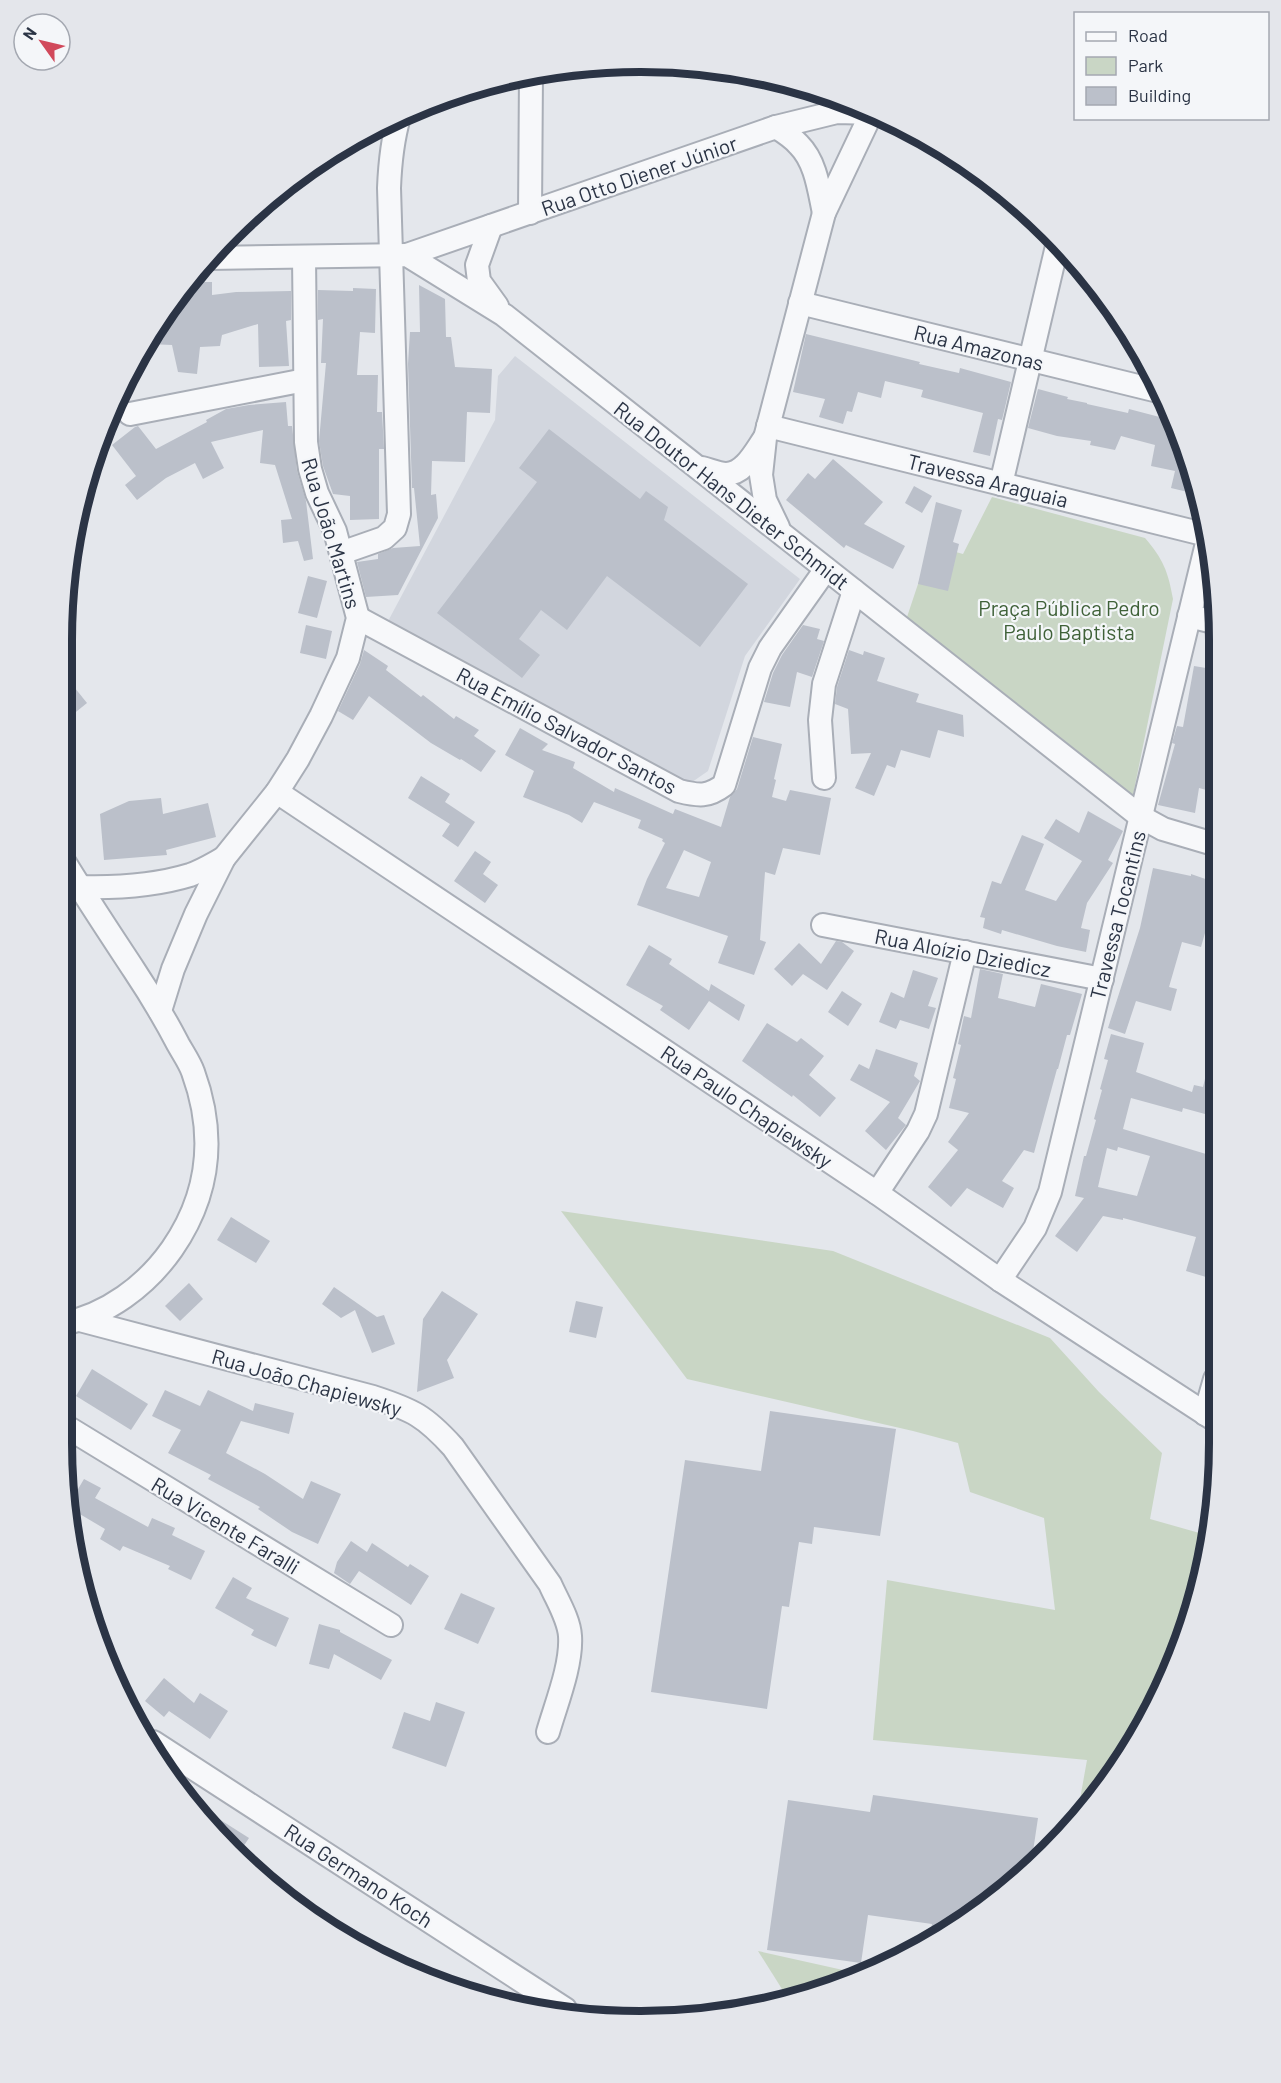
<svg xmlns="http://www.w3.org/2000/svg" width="1281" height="2083" font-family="Barlow,sans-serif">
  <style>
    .built { fill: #d2d6de }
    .green { fill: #c9d6c5 }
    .building { fill: #bbc0ca; fill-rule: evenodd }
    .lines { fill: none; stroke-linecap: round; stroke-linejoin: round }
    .minor-casing { stroke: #a9aeb7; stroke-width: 26 }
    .minor { stroke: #f7f8fa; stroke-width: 22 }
    .labels { text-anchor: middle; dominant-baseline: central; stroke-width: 4.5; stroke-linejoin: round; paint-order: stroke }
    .street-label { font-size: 21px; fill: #2b3445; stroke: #f4f6f9 }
    .park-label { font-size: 21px; fill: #3f6138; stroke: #f4f6f9 }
    .rim { fill: none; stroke: #2b3445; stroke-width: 8 }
  </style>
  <rect width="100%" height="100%" fill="#e4e7ec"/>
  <path class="built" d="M515,356L800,579L745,656L708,771L685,787L386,625L495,420L498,376Z"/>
  <g class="green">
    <path d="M992,497L1145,538C1163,559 1168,571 1173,599L1133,795L907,617L931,545L963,554Z"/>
    <path d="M561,1211L833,1251L1050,1338L1099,1392L1162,1453L1150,1519L1210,1536L1176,1664L1100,1795L1077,1816L1087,1760L873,1740L887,1580L1055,1610L1044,1518L970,1492L958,1443L913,1431L687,1379Z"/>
    <path d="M758,1951L861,1974L826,1991L787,1997Z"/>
  </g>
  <g class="building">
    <path d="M187,282H212V295L236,292L291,291V320L286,321L289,366L259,367L258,324L222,335L220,346L200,347L197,374L178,372L172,345L149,344L181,288Z"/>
    <path d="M419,285L445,299L446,337H451L455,367L492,369L490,413L467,412L465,462L432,461L431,495L436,494L438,518L398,595L366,597L357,562L378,559V554L393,548L420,546L414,488H412L408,364L410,332H420Z"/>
    <path d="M353,288L376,289L375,333L360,332L357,375H378L377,412H382L384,449H379V519L350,520V496L333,494L323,466L319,441L326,363H321L323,319L318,320V290L353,291Z"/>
    <path d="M806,334L920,362L919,364L959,373L960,368L1011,382L1002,420L998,419L990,456L973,452L983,413L921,397L923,390L885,381L881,398L858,392L852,412L847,411L843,424L819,417L825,399L793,392Z"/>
    <path d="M1038,389L1068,397L1067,399L1087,403V404L1128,413L1129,409L1171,420L1200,495L1171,488L1175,471L1151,466L1155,445L1121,436L1115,450L1090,445L1091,441L1057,436L1028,428Z"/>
    <path d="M286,402L288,426H292L297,471L306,501L313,559L304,561L298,541L283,543L281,520L292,519L275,465L260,463L263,430L211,442L224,468L203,479L195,463L166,478L137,500L125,485L136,476L112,445L135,427L138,426L156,449L207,422L206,420L226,409L249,405Z"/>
    <path d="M549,429L640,499L646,491L668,507L664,520L748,584L700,647L607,576L567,630L541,610L519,639L540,655L522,678L437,613L537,482L519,468Z"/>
    <path d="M833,459L883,502L864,524L905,546L893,569L846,545L844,548L786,500L808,473L815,479Z"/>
    <path d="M914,486L932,496L922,513L905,503Z"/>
    <path d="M936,502L962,510L953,542L959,544L948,591L918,584Z"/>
    <path d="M308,576L327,581L317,618L298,613Z"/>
    <path d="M306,625L332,631L326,659L300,653Z"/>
    <path d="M803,625L820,629L817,639L824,641L812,677L797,672L790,707L764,702L773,673L782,655Z"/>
    <path d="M364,650L388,666L386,670L421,697L423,695L454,719L456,716L479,730L474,736L496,751L481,772L461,759L460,760L431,743L369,696L353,720L338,711L360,664Z"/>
    <path d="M849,650L863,655L864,651L885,658L877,681L919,694L916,702L963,715L964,737L938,730L930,758L901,750L895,768L887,765L874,796L855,788L871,753L851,754L848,709L835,704L837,687Z"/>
    <path d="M1194,666L1218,670L1217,793L1199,788L1195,813L1158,805L1175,744L1172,743L1177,726L1183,727Z"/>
    <path d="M66,677L87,703L66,720Z"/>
    <path d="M520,728L548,744L542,750L575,762L573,768L614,792L615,788L673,814L675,809L721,827L730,797L737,789L753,737L782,744L774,779L776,780L772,797L786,801L790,790L831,798L820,855L783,848L775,875L765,872L760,940L766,942L754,975L718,963L728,936L637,905L647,879L665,843L662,841L663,839L638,828L641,820L594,802L582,823L569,815L523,797L534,771L505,755ZM684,850L711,862L699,897L666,888Z"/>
    <path d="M421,776L450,794L445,802L475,822L458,847L442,836L450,824L408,798Z"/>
    <path d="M161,798L163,814L208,803L216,837L166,850L167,855L104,860L100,814L129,801Z"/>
    <path d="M1088,811L1123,831L1108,860L1113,863L1087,903L1081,928L1090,930L1086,952L1057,946L1002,930L1001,934L983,928L985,918L980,917L992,881L1001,884L1022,835L1044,844L1025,890L1056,901L1082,861L1044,838L1056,819L1079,833Z"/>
    <path d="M475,851L491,862L483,874L498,885L485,903L454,881Z"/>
    <path d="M1153,868L1191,876V874L1217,883V890L1207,919H1209L1201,947L1182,942L1169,987L1177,989L1171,1011L1136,1001L1125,1034L1108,1028L1140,928Z"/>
    <path d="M836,941L842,942L854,951L827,990L803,974L792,986L774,969L799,943L821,964Z"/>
    <path d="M649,945L672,959L669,964L709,991L711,984L745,1005L739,1021L709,1001L689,1030L660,1010L663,1006L626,985Z"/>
    <path d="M980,969L1003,974L998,998L1035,1007L1041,984L1082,994L1070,1035H1067L1058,1069H1057L1034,1153L1024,1150L1002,1181L1014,1188L1003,1208L967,1188L951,1207L928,1187L958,1150L948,1142L969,1113L949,1108L956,1079L953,1078L961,1045L958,1044L964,1016L971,1018Z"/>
    <path d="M913,970L938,978L928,1006L936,1008L929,1029L900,1020L896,1029L879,1022L891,992L904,998Z"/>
    <path d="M842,991L862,1004L848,1026L828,1012Z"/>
    <path d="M767,1023L797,1042L801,1038L824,1056L809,1075L836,1098L820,1117L793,1095L792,1097L742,1061Z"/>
    <path d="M1111,1034L1144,1043L1136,1072L1192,1092L1194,1085L1203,1087L1210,1058L1216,1059V1117L1183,1108L1182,1112L1131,1098L1123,1129L1216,1157V1280L1186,1271L1196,1237L1123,1218V1220L1103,1216L1077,1252L1055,1236L1084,1198L1075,1196L1084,1156H1086L1096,1120L1094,1119L1102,1090L1100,1089L1108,1060L1104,1059ZM1118,1147L1150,1156L1137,1196L1098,1187L1107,1148L1117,1151Z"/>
    <path d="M876,1049L918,1063L914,1076L920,1081L898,1118L906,1125L886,1150L865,1131L890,1102L850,1080L859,1064L869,1069Z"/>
    <path d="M231,1217L270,1241L256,1263L217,1240Z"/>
    <path d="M189,1283L203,1299L180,1321L165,1306Z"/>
    <path d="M334,1287L377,1317L384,1315L395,1344L372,1353L355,1310L341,1318L322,1304Z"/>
    <path d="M442,1291L478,1314L447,1360L454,1378L417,1392L423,1319Z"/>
    <path d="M576,1301L603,1307L596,1338L569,1332Z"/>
    <path d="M92,1369L148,1404L131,1430L76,1396Z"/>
    <path d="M165,1390L200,1406L208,1390L253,1411L255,1403L294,1413L289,1434L241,1421L226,1453L265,1474L303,1499L311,1481L341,1494L318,1544L292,1532L258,1509L260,1507L208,1479L211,1475L168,1453L181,1430L152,1416Z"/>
    <path d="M770,1411L896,1429L880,1536L814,1527L812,1544L799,1542L789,1607L782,1606L767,1709L651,1692L685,1460L761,1471Z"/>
    <path d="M84,1479L101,1488L95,1498L148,1527L152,1518L175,1528L172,1535L205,1551L191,1580L168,1569L170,1566L123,1546L120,1551L100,1539L105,1529L73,1510L71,1501Z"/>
    <path d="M351,1541L367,1552L372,1543L408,1567L410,1564L429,1576L411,1605L359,1571L350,1584L334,1573L337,1562Z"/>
    <path d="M233,1577L252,1588L246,1598L289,1618L276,1647L251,1635L254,1630L215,1608Z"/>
    <path d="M461,1593L495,1608L478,1644L444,1629Z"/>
    <path d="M319,1624L340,1630V1632L392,1660L381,1680L334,1654L329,1669L309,1664Z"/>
    <path d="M164,1678L194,1703L200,1693L228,1711L210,1739L169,1711L164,1717L145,1701Z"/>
    <path d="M436,1702L465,1712L446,1767L392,1748L404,1712L430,1721Z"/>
    <path d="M873,1795L1038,1818L1032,1858L962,1924L929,1940L932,1924L868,1915L861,1963L767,1950L788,1800L870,1812Z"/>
    <path d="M208,1812L249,1838L239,1853L204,1818Z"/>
  </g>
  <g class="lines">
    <g class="minor-casing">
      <g id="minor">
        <path d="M776,127C784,132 793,138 799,145C816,162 819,190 824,213"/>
        <path d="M530,213L531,74"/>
        <path d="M491,226L477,265L479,281L497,306"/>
        <path d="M407,255L776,127L837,112L874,113"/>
        <path d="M209,258L407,255L504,315L1141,817L1163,829L1217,845"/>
        <path d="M800,303L1158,391"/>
        <path d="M130,414L305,380"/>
        <path d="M768,426L1207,535"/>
        <path d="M702,468C710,470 719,474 726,474C744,474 755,452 764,439"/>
        <path d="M1001,484L1058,242"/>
        <path d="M778,527L765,500L761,475L765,438L824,213L872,112"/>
        <path d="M341,553L384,538L395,528L399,514L389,188C390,163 392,141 399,117"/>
        <path d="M1189,616L1218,623"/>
        <path d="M358,618L679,791C699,796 708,797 724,785L760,668L770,648L826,569"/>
        <path d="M824,778L820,720L824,684L854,591"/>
        <path d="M277,792L877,1193L1000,1280L1215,1420"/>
        <path d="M80,887C117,888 154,886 190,875C202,871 213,864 224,858"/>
        <path d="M823,925L1102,979"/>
        <path d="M160,1011L173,969L196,914L224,858L277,792L298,759L321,716L348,658L358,618L335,531L317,493L310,469L306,442L304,257"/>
        <path d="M877,1193L918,1131L926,1114L965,952"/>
        <path d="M1000,1280L1035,1228L1050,1192L1208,539"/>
        <path d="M80,1320L373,1397C413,1410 425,1416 453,1447L550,1584C557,1600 569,1619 570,1636C572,1665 556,1704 548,1732"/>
        <path d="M62,1324C107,1315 146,1286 172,1249C210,1194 216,1135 193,1072C190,1063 183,1053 178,1044C165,1019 150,994 134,970C111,935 87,899 65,863"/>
        <path d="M1205,1414L1215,1379"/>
        <path d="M62,1424L391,1625"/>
        <path d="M153,1742L565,2009"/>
      </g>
    </g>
    <use href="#minor" class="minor"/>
  </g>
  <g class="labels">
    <g class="street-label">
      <text transform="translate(639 175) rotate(-19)">Rua Otto Diener Júnior</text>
      <text transform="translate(979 347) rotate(14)">Rua Amazonas</text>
      <text transform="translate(988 480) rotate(14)">Travessa Araguaia</text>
      <text transform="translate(732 495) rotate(38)">Rua Doutor Hans Dieter Schmidt</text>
      <text transform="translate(332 533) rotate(73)">Rua João Martins</text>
      <text transform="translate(567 730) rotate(28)">Rua Emílio Salvador Santos</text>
      <text transform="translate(1117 915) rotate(-76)">Travessa Tocantins</text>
      <text transform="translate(963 952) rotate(11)">Rua Aloízio Dziedicz</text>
      <text transform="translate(747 1106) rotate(34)">Rua Paulo Chapiewsky</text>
      <text transform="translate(307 1382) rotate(16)">Rua João Chapiewsky</text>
      <text transform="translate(226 1525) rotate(31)">Rua Vicente Faralli</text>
      <text transform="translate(359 1875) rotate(33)">Rua Germano Koch</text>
    </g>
    <g class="park-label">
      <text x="1069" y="607">Praça Pública Pedro<tspan x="1069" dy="24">Paulo Baptista</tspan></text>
    </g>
  </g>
  <path d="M0 0H1281V2083H0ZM640 72H641A568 568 0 0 1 1209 640V1443A568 568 0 0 1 641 2011H640A568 568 0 0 1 72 1443V640A568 568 0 0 1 640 72Z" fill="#e4e6eb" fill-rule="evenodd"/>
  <path class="rim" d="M640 72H641A568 568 0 0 1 1209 640V1443A568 568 0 0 1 641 2011H640A568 568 0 0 1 72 1443V640A568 568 0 0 1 640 72Z"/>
  <rect x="1074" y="12" width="195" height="108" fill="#f4f6f9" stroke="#a4a8b1" stroke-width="1.5"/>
  <rect x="1086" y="32" width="30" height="9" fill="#f7f8fa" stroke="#a4a8b1" stroke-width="1.5"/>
  <text x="1128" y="42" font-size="18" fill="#2b3445">Road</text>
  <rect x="1086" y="57" width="30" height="18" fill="#c9d6c5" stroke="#a4a8b1" stroke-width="1.5"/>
  <text x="1128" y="72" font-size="18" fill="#2b3445">Park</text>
  <rect x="1086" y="87" width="30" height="18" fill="#bbc0ca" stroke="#a4a8b1" stroke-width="1.5"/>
  <text x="1128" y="102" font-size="18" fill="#2b3445">Building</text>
  <g transform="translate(42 42) rotate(304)"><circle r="28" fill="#f4f6f9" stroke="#a4a8b1" stroke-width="1.5"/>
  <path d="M0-4.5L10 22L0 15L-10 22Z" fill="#d1495b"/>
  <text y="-9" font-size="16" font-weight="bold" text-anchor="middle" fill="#2b3445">N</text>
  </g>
</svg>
